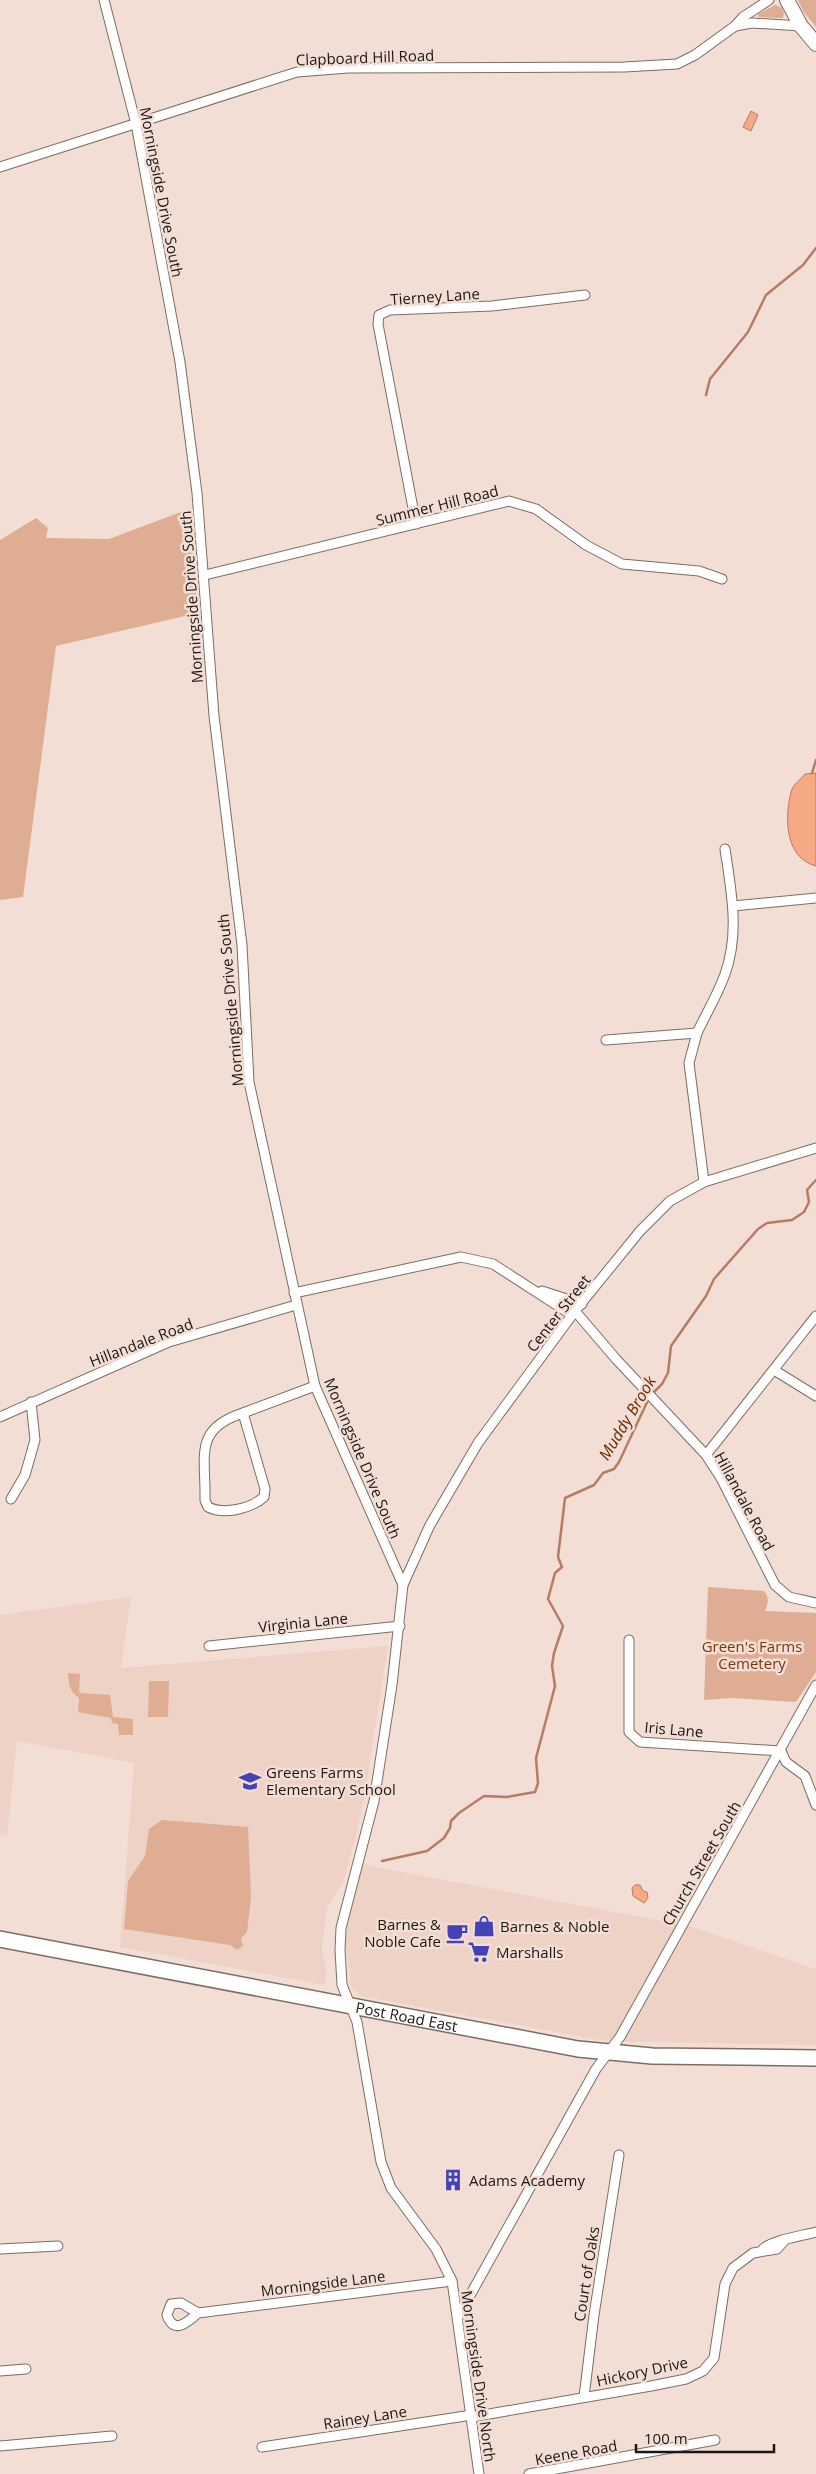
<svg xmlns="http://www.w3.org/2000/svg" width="816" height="2474" font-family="'Open Sans',sans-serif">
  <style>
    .built { fill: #eed2c5 }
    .green { fill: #dfac94 }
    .water { fill: #f6a985; stroke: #b57d63 }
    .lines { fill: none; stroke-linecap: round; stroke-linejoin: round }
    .stream { stroke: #b57d63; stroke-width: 2.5 }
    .street-casing { stroke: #7e6c63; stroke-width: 11 }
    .secondary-casing { stroke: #7e6c63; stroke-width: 16 }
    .primary-casing { stroke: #7e6c63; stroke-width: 18 }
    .street { stroke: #fff; stroke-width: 9 }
    .secondary { stroke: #fff; stroke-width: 14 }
    .primary { stroke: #fff; stroke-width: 15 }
    .labels { text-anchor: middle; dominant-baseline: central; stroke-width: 5; stroke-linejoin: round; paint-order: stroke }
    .street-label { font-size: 15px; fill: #1d1613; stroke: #f3ded5 }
    .park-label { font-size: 15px; fill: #7a360f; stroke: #f3ded5 }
    .poi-label { font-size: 15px; fill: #1d1613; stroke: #f3ded5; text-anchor: start }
    .water-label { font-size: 16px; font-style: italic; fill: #6c2a00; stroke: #f3ded5 }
  </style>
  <rect width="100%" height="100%" fill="#f3ded5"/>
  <g class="built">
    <path d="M131,1597L121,1668L388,1646L364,1799L356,1836L343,1883L327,1907L322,1949L327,1975L324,1985L120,1947L134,1763L17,1741L7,1836L0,1835V1615Z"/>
    <path d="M360,1864L689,1926L816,1969V2045L605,2041L361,1996L351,1987L345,1942L349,1913Z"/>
  </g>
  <g class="green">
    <path d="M798,0H816V27L803,11Z"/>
    <path d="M775,5L781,7L784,13L783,18L759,17L758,14Z"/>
    <path d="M189,509L198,613L56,646L23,897L0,900V540L36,518L48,528L46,538L109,539Z"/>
    <path d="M708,1587L764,1591C770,1598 768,1604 765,1611L816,1613V1672L796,1702L731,1698L704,1700Z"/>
    <path d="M68,1673L80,1674L79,1691L81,1693L110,1695L113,1717L133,1719V1735H119L118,1724L112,1723L111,1718L78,1712L79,1698C69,1691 69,1684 68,1673Z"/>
    <path d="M149,1681H169L168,1717H148Z"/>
    <path d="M162,1820L248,1827L251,1897L247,1932L241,1938L243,1946L237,1950L230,1945L124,1929L128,1881L145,1856L149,1829Z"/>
  </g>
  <g class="water">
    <path d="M751,111L758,115L751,131L743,127Z"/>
    <path d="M816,773V866C784,858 784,815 792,789C794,784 801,779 805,774Z"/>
    <path d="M635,1885H640L643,1891L647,1892L648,1898L644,1903L633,1896L632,1888Z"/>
  </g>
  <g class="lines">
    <g class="stream">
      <path d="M706,395L710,379L748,332L766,295L803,265L816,248"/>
      <path d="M812,773L816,760"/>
      <path d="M652,1394L662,1384L668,1373L671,1346L706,1296L714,1279L758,1229L767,1223L792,1220L804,1212L809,1202L807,1190L816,1180"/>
      <path d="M382,1861L427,1851L444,1838L450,1828L451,1821L459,1813L484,1796L507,1797L535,1792L538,1783L536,1758L555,1686L552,1666L554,1653L563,1626L548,1599L555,1573L562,1567L558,1557L565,1498L594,1485L603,1473L614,1469L619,1462L649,1398"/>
    </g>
    <g class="street-casing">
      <g id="street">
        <path d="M104,0L136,124L180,362L197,493L214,716L242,945L249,1082L315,1386L403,1585L392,1685L374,1801L341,1928L340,1950L342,1985L357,2022L381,2162L391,2188L436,2249L452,2281L479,2474"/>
        <path d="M735,26L752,23L801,26"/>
        <path d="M0,167L297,72L348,68L624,67L677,64L695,55L735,26L743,17L769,0"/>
        <path d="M416,524L378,324L379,315L390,310L492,306L585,295"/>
        <path d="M205,575L509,501L536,509L586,545L622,564L699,571L722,579"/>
        <path d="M733,906L816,898"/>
        <path d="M697,1033L689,1063L704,1182"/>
        <path d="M606,1040L697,1033C706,1014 718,994 725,974C740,933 731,890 725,849"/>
        <path d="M542,1291L582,1304"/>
        <path d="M294,1293L461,1257L493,1264L572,1315"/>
        <path d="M575,1311L616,1359L706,1455L721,1478L775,1585L789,1597L816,1603"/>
        <path d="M774,1370L816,1396"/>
        <path d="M243,1413L265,1489L264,1497C250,1509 224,1515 208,1507L205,1500C206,1456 193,1429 243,1413Z"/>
        <path d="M243,1413L315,1386"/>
        <path d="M0,1417L169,1342L296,1305"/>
        <path d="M706,1455L816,1316"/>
        <path d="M11,1499L25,1475L35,1440L31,1402"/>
        <path d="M403,1585L430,1525L478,1443L575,1311L640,1231L670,1201L704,1182L816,1148"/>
        <path d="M629,1640V1732L640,1742L781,1751L786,1762L805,1776L816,1805"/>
        <path d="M209,1646L400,1626"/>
        <path d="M0,2249L58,2246"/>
        <path d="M763,2249C772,2240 801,2236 816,2232"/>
        <path d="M198,2313C188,2322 174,2335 167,2315L171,2304L181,2303L198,2313L452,2281"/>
        <path d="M458,2317L596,2069L620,2037L816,1685"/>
        <path d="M0,2371L26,2369"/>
        <path d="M584,2397L594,2315L619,2155"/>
        <path d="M472,2417L651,2386L686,2379L703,2371L714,2358L725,2284L733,2268L753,2253L777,2249L784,2241"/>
        <path d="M0,2446L112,2436"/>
        <path d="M262,2447L472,2415"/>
        <path d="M529,2474L715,2440"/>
      </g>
    </g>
    <g class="secondary-casing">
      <path id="secondary" d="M787,0L801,26L816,44"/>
    </g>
    <g class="primary-casing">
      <g id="primary">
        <path id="s1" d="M0,1939L578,2049L652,2056L816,2058"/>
      </g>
    </g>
    <use href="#street" class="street"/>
    <use href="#secondary" class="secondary"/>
    <use href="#primary" class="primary"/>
  </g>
  <defs>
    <g id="school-bare" transform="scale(1.725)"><path d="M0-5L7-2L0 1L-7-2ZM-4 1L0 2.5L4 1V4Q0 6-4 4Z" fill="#4342b7" stroke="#f3ded5" stroke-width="2.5" paint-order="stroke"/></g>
    <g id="shop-bare" transform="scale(1.725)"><path d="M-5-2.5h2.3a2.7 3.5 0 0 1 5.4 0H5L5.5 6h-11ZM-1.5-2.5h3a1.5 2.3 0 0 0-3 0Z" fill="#4342b7" stroke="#f3ded5" stroke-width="2.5" paint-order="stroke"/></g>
    <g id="cafe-bare" transform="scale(1.725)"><path d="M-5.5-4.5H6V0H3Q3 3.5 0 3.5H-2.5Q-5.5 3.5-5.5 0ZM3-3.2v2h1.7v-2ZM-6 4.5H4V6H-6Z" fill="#4342b7" stroke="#f3ded5" stroke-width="2.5" paint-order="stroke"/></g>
    <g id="supermarket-bare" transform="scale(1.725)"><path d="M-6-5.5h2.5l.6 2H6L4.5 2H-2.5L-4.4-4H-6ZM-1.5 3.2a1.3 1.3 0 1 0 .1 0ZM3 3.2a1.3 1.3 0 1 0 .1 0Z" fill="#4342b7" stroke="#f3ded5" stroke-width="2.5" paint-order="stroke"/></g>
    <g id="building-bare" transform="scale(1.725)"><path d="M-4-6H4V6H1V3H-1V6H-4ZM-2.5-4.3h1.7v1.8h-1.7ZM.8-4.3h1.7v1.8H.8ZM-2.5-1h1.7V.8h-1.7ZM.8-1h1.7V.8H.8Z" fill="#4342b7" stroke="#f3ded5" stroke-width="2.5" paint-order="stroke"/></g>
  </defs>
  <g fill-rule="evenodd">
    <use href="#school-bare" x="250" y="1781"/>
    <use href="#shop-bare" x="484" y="1926"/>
    <use href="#cafe-bare" x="457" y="1933"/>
    <use href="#supermarket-bare" x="479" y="1952"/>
    <use href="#building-bare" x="453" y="2180"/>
  </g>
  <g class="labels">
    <g class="street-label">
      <text transform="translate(365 57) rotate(-2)">Clapboard Hill Road</text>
      <text transform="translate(162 192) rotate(79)">Morningside Drive South</text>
      <text transform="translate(435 296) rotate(-4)">Tierney Lane</text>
      <text transform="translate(437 505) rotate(-14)">Summer Hill Road</text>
      <text transform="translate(191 597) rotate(-94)">Morningside Drive South</text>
      <text transform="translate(230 1000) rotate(-95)">Morningside Drive South</text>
      <text transform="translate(558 1313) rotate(-52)">Center Street</text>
      <text transform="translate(141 1342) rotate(-21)">Hillandale Road</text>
      <text transform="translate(363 1458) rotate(67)">Morningside Drive South</text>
      <text transform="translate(745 1501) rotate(62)">Hillandale Road</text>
      <text transform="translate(303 1622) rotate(-6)">Virginia Lane</text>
      <text transform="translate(674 1729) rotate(5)">Iris Lane</text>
      <text transform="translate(701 1863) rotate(-60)">Church Street South</text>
      <text stroke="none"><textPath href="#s1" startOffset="414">Post Road East</textPath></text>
      <text transform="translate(586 2274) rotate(-81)">Court of Oaks</text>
      <text transform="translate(323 2283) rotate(-7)">Morningside Lane</text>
      <text transform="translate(642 2371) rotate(-12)">Hickory Drive</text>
      <text transform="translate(479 2376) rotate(82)">Morningside Drive North</text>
      <text transform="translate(365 2417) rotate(-9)">Rainey Lane</text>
      <text transform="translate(576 2452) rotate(-10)">Keene Road</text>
    </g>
    <g class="park-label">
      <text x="752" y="1646">Green's Farms<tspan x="752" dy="17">Cemetery</tspan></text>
    </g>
    <g class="poi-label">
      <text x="266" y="1772">Greens Farms<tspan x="266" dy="17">Elementary School</tspan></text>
      <text x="441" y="1924" text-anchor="end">Barnes &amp;<tspan x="441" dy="17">Noble Cafe</tspan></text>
      <text x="500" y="1926">Barnes &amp; Noble</text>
      <text x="496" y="1952">Marshalls</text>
      <text x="469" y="2180">Adams Academy</text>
    </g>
    <g class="water-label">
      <text transform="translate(627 1418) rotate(-59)">Muddy Brook</text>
    </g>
  </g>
  <path d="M636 2444v8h138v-8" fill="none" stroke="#1d1613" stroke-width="2.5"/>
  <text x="644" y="2444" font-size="15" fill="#1d1613" stroke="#f3ded5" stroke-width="4" paint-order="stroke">100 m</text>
</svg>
